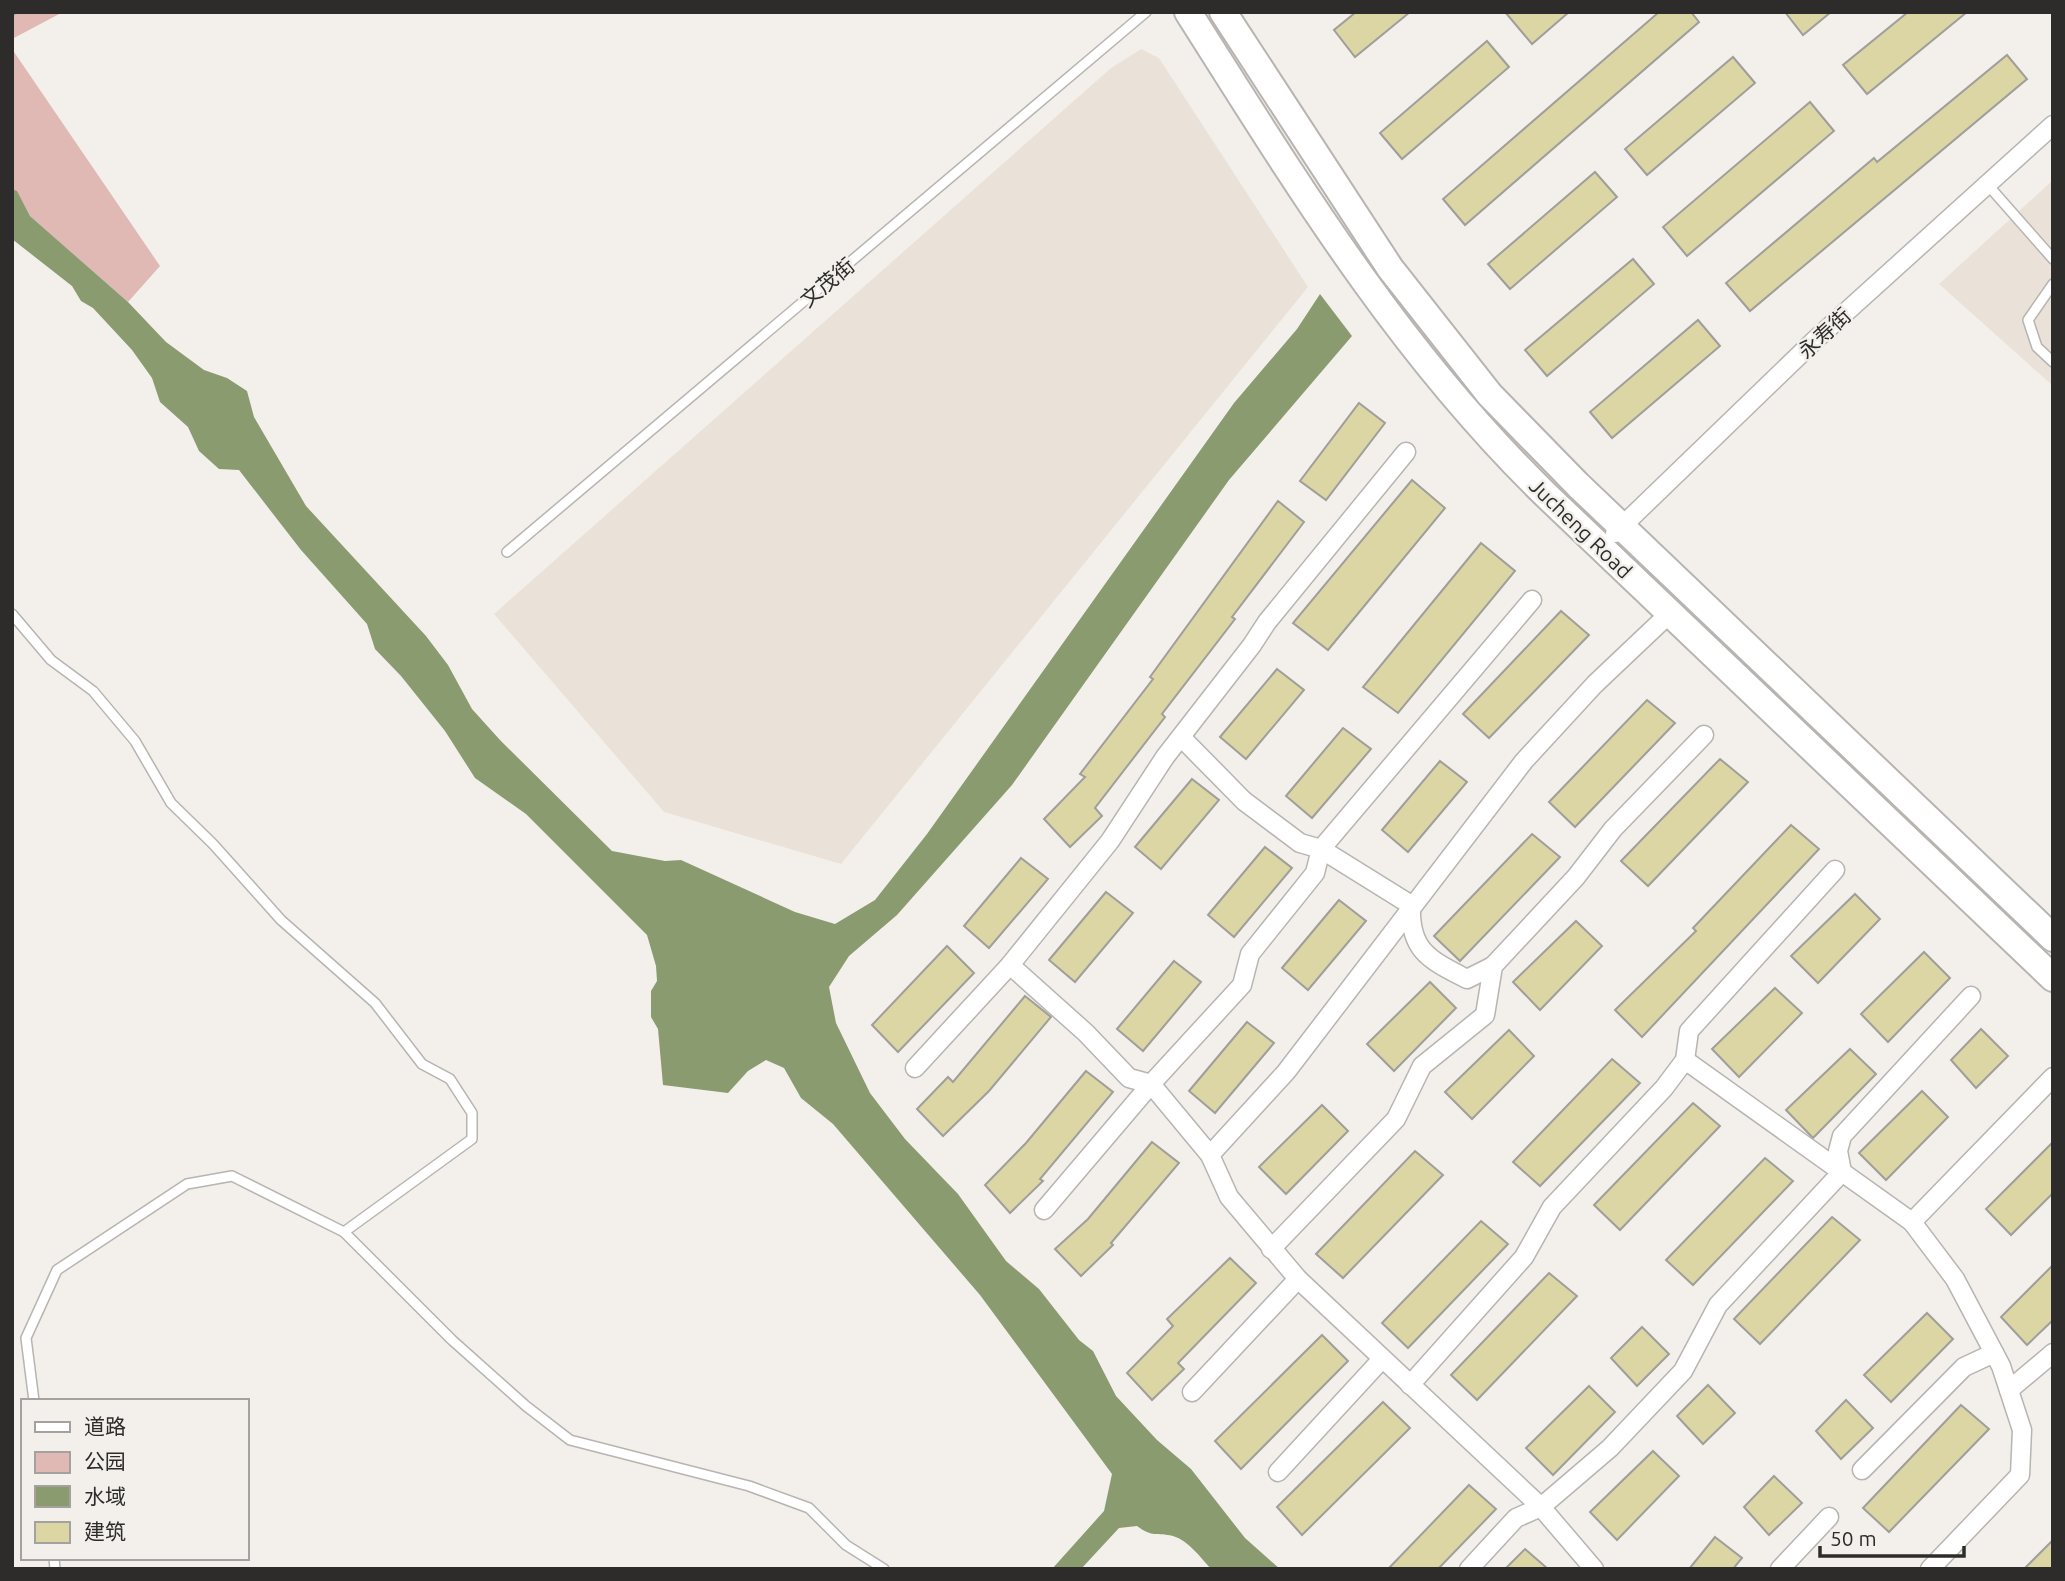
<svg xmlns="http://www.w3.org/2000/svg" width="2065" height="1581" font-family="Ubuntu,'Noto Sans SC',sans-serif">
  <style>
    .built { fill: #eae2d8 }
    .green { fill: #e0b8b4 }
    .water { fill: #8a9b70 }
    .building { fill: #dcd5a4; stroke: #9f9e9a; stroke-width: 2 }
    .lines { fill: none; stroke-linecap: round; stroke-linejoin: round }
    .lane-casing { stroke: #b7b4b1; stroke-width: 12 }
    .street-casing { stroke: #b7b4b1; stroke-width: 21 }
    .secondary-casing { stroke: #b7b4b1; stroke-width: 30 }
    .path { stroke: #a7a5a1; stroke-width: 3.5; stroke-dasharray: 3.5 5; stroke-linecap: butt }
    .lane { stroke: #fff; stroke-width: 9 }
    .street { stroke: #fff; stroke-width: 18 }
    .secondary { stroke: #fff; stroke-width: 26 }
    .labels { text-anchor: middle; dominant-baseline: central; stroke-width: 5; stroke-linejoin: round; paint-order: stroke }
    .street-label { font-size: 21px; fill: #2d2c2a; stroke: #f3f0ec }
  </style>
  <rect width="100%" height="100%" fill="#f3f0ec"/>
  <g class="built">
    <path d="M1141,49L1159,58L1308,287L841,864L664,812L494,614L1111,68Z"/>
    <path d="M2053,180V386L1939,284Z"/>
  </g>
  <g class="green">
    <path d="M12,12H63L12,39Z"/>
    <path d="M12,49L160,266L128,302L30,216L17,192L12,189Z"/>
  </g>
  <path class="water" d="M12,189L17,191L30,216L128,302L166,342L204,370L227,378L247,391L254,417L306,506L426,636L448,665L472,709L500,740L612,851L665,861L681,860L795,912L835,924L875,900L927,834L1234,403L1297,329L1320,294L1352,336L1229,480L1012,785L897,915L849,956L829,987L836,1023L870,1093L905,1139L958,1194L1006,1261L1039,1289L1079,1340L1093,1351L1116,1396L1157,1440L1191,1469L1245,1538L1280,1569H1211C1200,1557 1189,1541 1173,1536C1156,1532 1153,1538 1137,1526L1119,1528L1081,1569H1052L1104,1511L1112,1474L980,1295L833,1124L801,1098L784,1068L766,1060L748,1071L728,1093L663,1085L658,1029L651,1017V991L657,981L656,966L647,935L526,814L475,778L445,731L401,676L375,649L367,624L301,550L239,470L219,469L199,451L188,427L160,402L152,378L132,350L93,308L81,301L72,286L12,239Z"/>
  <g class="building">
    <path d="M1356,12H1410L1355,57L1334,30Z"/>
    <path d="M1505,12H1569L1532,44Z"/>
    <path d="M1659,12H1691L1699,22L1465,225L1443,199Z"/>
    <path d="M1785,12H1831L1803,35Z"/>
    <path d="M1908,12H1967L1867,94L1843,65Z"/>
    <path d="M1487,41L1509,67L1402,159L1380,133Z"/>
    <path d="M2007,55L2027,79L1750,311L1726,283L1874,158L1877,162Z"/>
    <path d="M1733,57L1755,83L1647,175L1625,149Z"/>
    <path d="M1810,102L1834,131L1687,256L1663,227Z"/>
    <path d="M1595,172L1617,197L1510,289L1488,264Z"/>
    <path d="M1633,259L1654,284L1547,376L1525,350Z"/>
    <path d="M1698,320L1720,346L1612,438L1590,412Z"/>
    <path d="M1359,403L1385,423L1326,500L1300,481Z"/>
    <path d="M1412,480L1445,508L1328,650L1293,623Z"/>
    <path d="M1278,501L1304,522L1232,617L1235,619L1162,714L1165,717L1095,808L1102,816L1070,847L1044,819L1085,777L1080,774L1153,679L1150,677Z"/>
    <path d="M1481,543L1515,571L1398,713L1363,687Z"/>
    <path d="M1561,611L1589,635L1489,738L1463,714Z"/>
    <path d="M1277,669L1304,690L1246,759L1220,737Z"/>
    <path d="M1647,700L1675,723L1575,827L1549,802Z"/>
    <path d="M1343,728L1371,749L1312,818L1286,796Z"/>
    <path d="M1720,759L1748,782L1648,886L1621,861Z"/>
    <path d="M1440,761L1467,782L1408,852L1382,830Z"/>
    <path d="M1192,779L1219,800L1161,869L1135,847Z"/>
    <path d="M1791,825L1819,849L1642,1037L1615,1010L1696,931L1693,928Z"/>
    <path d="M1532,834L1560,857L1460,961L1434,936Z"/>
    <path d="M1265,847L1292,868L1234,937L1208,915Z"/>
    <path d="M1021,858L1048,879L989,948L964,926Z"/>
    <path d="M1106,892L1133,913L1075,982L1049,960Z"/>
    <path d="M1855,894L1880,919L1818,983L1791,956Z"/>
    <path d="M1339,900L1366,921L1308,990L1282,968Z"/>
    <path d="M1576,921L1602,946L1540,1010L1513,982Z"/>
    <path d="M947,946L974,973L898,1052L872,1025Z"/>
    <path d="M1924,952L1950,978L1888,1042L1861,1014Z"/>
    <path d="M1174,961L1201,982L1143,1051L1117,1029Z"/>
    <path d="M1430,982L1456,1008L1394,1071L1367,1044Z"/>
    <path d="M1775,988L1802,1013L1739,1077L1712,1049Z"/>
    <path d="M1025,996L1051,1017L989,1091L943,1136L917,1109L948,1077L953,1082Z"/>
    <path d="M1247,1022L1274,1043L1215,1113L1189,1091Z"/>
    <path d="M1981,1029L2008,1056L1976,1088L1951,1060Z"/>
    <path d="M1509,1030L1534,1056L1472,1119L1445,1092Z"/>
    <path d="M1850,1049L1876,1074L1813,1138L1786,1110Z"/>
    <path d="M1612,1059L1640,1083L1540,1186L1513,1162Z"/>
    <path d="M1086,1071L1113,1092L1040,1179L1043,1181L1010,1213L985,1185L1026,1143Z"/>
    <path d="M1922,1091L1948,1117L1886,1180L1859,1153Z"/>
    <path d="M1693,1103L1720,1126L1620,1230L1594,1205Z"/>
    <path d="M1322,1105L1348,1131L1286,1194L1259,1167Z"/>
    <path d="M1152,1142L1179,1163L1111,1243L1113,1245L1081,1276L1055,1249L1088,1219Z"/>
    <path d="M2053,1142V1193L2011,1235L1986,1209Z"/>
    <path d="M1415,1151L1443,1175L1343,1278L1316,1254Z"/>
    <path d="M1765,1158L1793,1181L1693,1285L1666,1260Z"/>
    <path d="M1832,1217L1860,1240L1760,1344L1734,1319Z"/>
    <path d="M1481,1221L1508,1244L1408,1348L1382,1323Z"/>
    <path d="M1230,1258L1256,1283L1178,1363L1184,1369L1152,1400L1127,1373L1173,1326L1167,1319Z"/>
    <path d="M2053,1265V1320L2027,1345L2001,1317Z"/>
    <path d="M1549,1273L1577,1296L1477,1400L1451,1375Z"/>
    <path d="M1927,1313L1953,1339L1891,1402L1864,1375Z"/>
    <path d="M1642,1327L1669,1354L1637,1386L1611,1358Z"/>
    <path d="M1322,1335L1348,1361L1241,1469L1215,1441Z"/>
    <path d="M1708,1385L1735,1413L1703,1444L1677,1416Z"/>
    <path d="M1589,1386L1615,1412L1553,1475L1526,1448Z"/>
    <path d="M1846,1400L1873,1428L1841,1459L1816,1431Z"/>
    <path d="M1383,1402L1410,1428L1302,1535L1277,1507Z"/>
    <path d="M1961,1405L1989,1429L1889,1532L1863,1508Z"/>
    <path d="M1653,1451L1679,1476L1617,1540L1590,1512Z"/>
    <path d="M1774,1476L1802,1503L1769,1535L1744,1507Z"/>
    <path d="M1469,1485L1496,1509L1438,1569H1388Z"/>
    <path d="M1715,1537L1742,1558L1733,1569H1689Z"/>
    <path d="M2053,1540V1569H2024Z"/>
    <path d="M1525,1549L1548,1569H1505Z"/>
  </g>
  <g class="lines">
    <g class="lane-casing">
      <g id="lane">
        <path d="M1987,184L2053,259"/>
        <path d="M2053,284L2028,320L2037,347L2053,362"/>
        <path d="M507,552L1146,12"/>
        <path d="M12,614L51,660L93,691L135,741L171,803L213,844L281,920L375,1003L422,1064L450,1079L472,1113V1139L344,1232"/>
        <path d="M34,1401L26,1338L57,1270L187,1184L232,1176L344,1232L452,1340L526,1406L570,1440L749,1486L809,1508L846,1545L884,1569"/>
        <path d="M54,1558L55,1569"/>
      </g>
    </g>
    <g class="street-casing">
      <g id="street">
        <path d="M1615,533L1815,340L2053,125"/>
        <path d="M1181,737L1244,801L1300,843L1321,849L1411,905C1409,951 1430,960 1467,979L1493,966"/>
        <path d="M1010,965L1086,1033L1129,1078L1151,1084L1210,1155"/>
        <path d="M1685,1060L1912,1222"/>
        <path d="M915,1068L1010,965L1110,841L1165,757L1252,645L1267,622L1406,452"/>
        <path d="M1044,1210L1151,1084L1242,985L1250,954L1315,873L1321,849L1532,600"/>
        <path d="M1271,1249L1396,1119L1422,1066L1485,1015L1493,966L1576,877L1613,829L1704,735"/>
        <path d="M1410,1385L1524,1257L1552,1207L1664,1088L1685,1060L1689,1031L1835,870"/>
        <path d="M2009,1390L2053,1353"/>
        <path d="M1192,1392L1298,1279"/>
        <path d="M1862,1470L1964,1367L1994,1353"/>
        <path d="M1278,1472L1382,1359"/>
        <path d="M1469,1569L1516,1518L1541,1507L1610,1448L1683,1371L1718,1305L1842,1172L1838,1151L1842,1136L1971,996"/>
        <path d="M1594,1569L1541,1507L1298,1279L1229,1197L1210,1155L1286,1072L1524,761L1595,684L1670,613"/>
        <path d="M1780,1569L1829,1517"/>
        <path d="M1930,1569L2020,1475L2022,1430L2001,1366L1955,1279L1912,1222L2053,1077"/>
      </g>
    </g>
    <g class="secondary-casing">
      <g id="secondary">
        <path d="M1188,12C1297,184 1399,352 1546,495L2053,978"/>
        <path d="M1223,12L1390,268L1490,395L1578,485L2053,938"/>
      </g>
    </g>
    <path class="path" d="M12,15L16,12"/>
    <use href="#lane" class="lane"/>
    <use href="#street" class="street"/>
    <use href="#secondary" class="secondary"/>
  </g>
  <g class="labels">
    <g class="street-label">
      <text transform="translate(827 282) rotate(-40)">文茂街</text>
      <text transform="translate(1824 333) rotate(-43)">永寿街</text>
      <text transform="translate(1581 528) rotate(44)">Jucheng Road</text>
    </g>
  </g>
  <rect width="2065" height="1581" fill="none" stroke="#2d2c2a" stroke-width="28"/>
  <rect x="21" y="1399" width="228" height="161" fill="#f3f0ec" stroke="#a4a29e" stroke-width="2"/>
  <rect x="35" y="1422" width="35" height="10" fill="#ffffff" stroke="#a4a29e" stroke-width="2"/>
  <text x="84" y="1434" font-size="21" fill="#2d2c2a">道路</text>
  <rect x="35" y="1452" width="35" height="21" fill="#e0b8b4" stroke="#a4a29e" stroke-width="2"/>
  <text x="84" y="1469" font-size="21" fill="#2d2c2a">公园</text>
  <rect x="35" y="1486" width="35" height="21" fill="#8a9b70" stroke="#a4a29e" stroke-width="2"/>
  <text x="84" y="1504" font-size="21" fill="#2d2c2a">水域</text>
  <rect x="35" y="1522" width="35" height="21" fill="#dcd5a4" stroke="#a4a29e" stroke-width="2"/>
  <text x="84" y="1539" font-size="21" fill="#2d2c2a">建筑</text>
  <path d="M1820 1546v10h144v-10" fill="none" stroke="#2d2c2a" stroke-width="3.5"/>
  <text x="1830" y="1546" font-size="21" fill="#2d2c2a" stroke="#f3f0ec" stroke-width="5" paint-order="stroke">50 m</text>
</svg>
